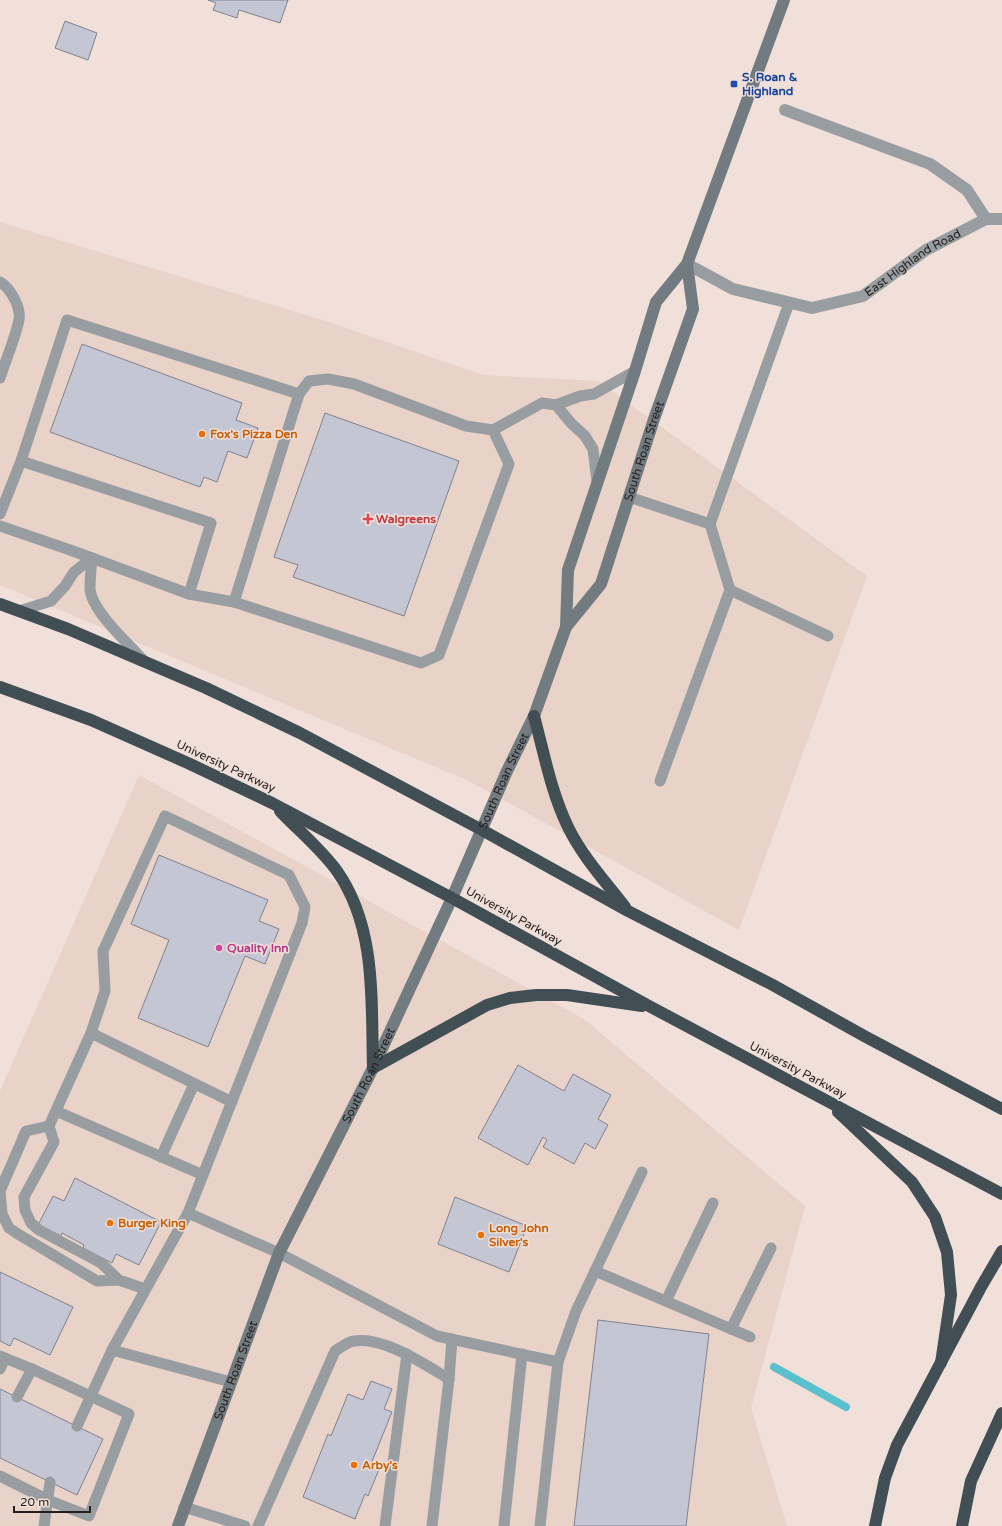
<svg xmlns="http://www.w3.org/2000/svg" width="1002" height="1526" font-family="'Varela Round',sans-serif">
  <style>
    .built { fill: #e9d2c7 }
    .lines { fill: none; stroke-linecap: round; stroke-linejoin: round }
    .stream { stroke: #5bc0cd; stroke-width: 8 }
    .building { fill: #c4c6d4; stroke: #80818e }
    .lane { stroke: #979da0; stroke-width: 11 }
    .street { stroke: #979da0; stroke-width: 12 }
    .secondary { stroke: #717b80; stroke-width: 12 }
    .highway { stroke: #414e54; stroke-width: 12 }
    .transit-dot { fill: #1a4fb4; stroke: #f0e0d9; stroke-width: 1.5 }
    .food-dot { fill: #e8710a; stroke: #f0e0d9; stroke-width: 1.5 }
    .health-dot { fill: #e0444e; stroke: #f0e0d9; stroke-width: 1.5 }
    .hotel-dot { fill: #d1479c; stroke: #f0e0d9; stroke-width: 1.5 }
    .labels { text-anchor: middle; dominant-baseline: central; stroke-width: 3; stroke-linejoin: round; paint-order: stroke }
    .transit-label { font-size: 12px; font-weight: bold; fill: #164399; stroke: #f0e0d9; text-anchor: start }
    .street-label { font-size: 12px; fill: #241e1c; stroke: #f0e0d9 }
    .food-label { font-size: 12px; font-weight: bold; fill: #c56008; stroke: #f0e0d9; text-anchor: start }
    .health-label { font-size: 12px; font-weight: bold; fill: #be3a42; stroke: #f0e0d9; text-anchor: start }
    .hotel-label { font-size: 12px; font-weight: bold; fill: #b23c85; stroke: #f0e0d9; text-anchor: start }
  </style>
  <rect width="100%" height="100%" fill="#f0e0d9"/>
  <g class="built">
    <path d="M0,222L326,321L483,375L598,381L867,576L739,930L469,781L0,585Z"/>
    <path d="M139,775L584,1019L805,1206L751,1408L787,1526H0V1091Z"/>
  </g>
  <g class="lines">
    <path class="stream" d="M774,1367L846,1407"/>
  </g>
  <g class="building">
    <path d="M208,0H288L280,23L239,10L237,18L213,10L216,3Z"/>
    <path d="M65,21L97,33L88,60L55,48Z"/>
    <path d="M82,344L242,403L236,420L258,428L247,458L228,451L217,482L204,477L200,487L50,432Z"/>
    <path d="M325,413L459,461L404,616L293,577L298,565L274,557Z"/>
    <path d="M159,855L268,900L259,921L279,929L265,964L245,956L208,1047L138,1018L169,940L131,924Z"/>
    <path d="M518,1065L564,1091L573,1074L611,1095L598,1119L608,1125L595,1149L585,1143L574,1164L543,1147L547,1140L543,1137L528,1165L478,1138Z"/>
    <path d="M75,1178L161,1222L139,1265L116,1254L112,1263L83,1248L84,1245L62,1233L61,1236L38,1225L53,1196L64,1201Z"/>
    <path d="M455,1197L527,1226L509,1272L438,1244Z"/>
    <path d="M0,1272L73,1307L50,1355L14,1338L10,1346L0,1341Z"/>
    <path d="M598,1320L709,1334L686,1526H574Z"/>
    <path d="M371,1381L392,1389L384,1409L392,1412L371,1464L380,1467L368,1496L365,1494L355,1519L303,1497L328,1434L331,1436L348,1394L363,1400Z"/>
    <path d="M0,1389L103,1439L77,1495L0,1458Z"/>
  </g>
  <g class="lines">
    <g class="lane">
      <path d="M0,282C11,289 21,307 19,320C15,339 6,359 0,378"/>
      <path d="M556,405L571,423L585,436L593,449L597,481"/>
      <path d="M493,430L509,464L439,655L421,663L234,602L299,394L309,381L328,379L354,384L466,426L493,430L542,403L556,405L580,396L594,394L635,371"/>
      <path d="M21,461L211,523L189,594L234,602"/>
      <path d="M629,497L710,524L789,303"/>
      <path d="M0,514L21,461L67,320L299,394"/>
      <path d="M0,526L73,551L189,594"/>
      <path d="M92,558C91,568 90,579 90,589C92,612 129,644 145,662"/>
      <path d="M730,590L828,636"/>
      <path d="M19,611L51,601L65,586L74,572L92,558"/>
      <path d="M660,781L730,590L710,524"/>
      <path d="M91,1033L49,1126L54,1142L24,1197L25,1210L31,1223L39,1230L101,1263L119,1280L145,1289"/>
      <path d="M232,1102L91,1033L105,991L103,951L165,816L289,875L305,907L302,923L188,1213L279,1253L437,1336L558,1362"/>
      <path d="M56,1111L203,1175"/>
      <path d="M49,1126L26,1131L0,1191L2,1214L9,1228L18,1234L97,1281L119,1280"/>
      <path d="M161,1157L194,1084"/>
      <path d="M188,1213L112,1350L231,1382"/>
      <path d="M595,1271L750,1337"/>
      <path d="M666,1301L713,1203"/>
      <path d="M731,1329L771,1248"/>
      <path d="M0,1356L32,1369L129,1414L89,1516L48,1500L0,1476"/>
      <path d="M0,1369L5,1358"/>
      <path d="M17,1397L32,1369"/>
      <path d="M77,1426L112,1350"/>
      <path d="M184,1507L245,1526"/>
      <path d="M44,1526L50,1482"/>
      <path d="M258,1526L335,1351C340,1348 347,1342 354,1341C383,1336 424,1364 449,1379"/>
      <path d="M385,1526L407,1354"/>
      <path d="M432,1526L449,1379L452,1339"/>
      <path d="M504,1526L522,1354"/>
      <path d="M540,1526L558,1362L576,1311L642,1172"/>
    </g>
    <g class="street">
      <path d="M785,110L930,164L967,190L986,219"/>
      <path id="s1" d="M687,264L733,289L812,308L863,296L926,250L986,219H1002"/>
    </g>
    <g class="secondary">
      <path id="s2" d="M566,627L601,584L654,419L693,309L687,264"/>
      <path id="s3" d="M178,1526L279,1253L373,1068L452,898L507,771L534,716L566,627L568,570L635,371L656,302L687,264L784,0"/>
    </g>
    <g class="highway">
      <path d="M0,604L68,629L206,688L300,733L482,830L628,911L771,984L866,1037L1002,1109"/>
      <path d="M0,687L91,720L190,764L272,803L452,898L649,1006L1002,1194"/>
      <path d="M534,716C544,753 551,792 568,827C582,856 605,881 625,907"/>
      <path d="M280,811C299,831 321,849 337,871C377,928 371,1002 373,1068L487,1005L510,998L536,995H567L642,1006"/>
      <path d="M838,1112L912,1182L935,1217L947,1252L951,1295L941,1363"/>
      <path d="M875,1526L885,1478L897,1445L981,1287L1002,1251"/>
      <path d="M962,1526L971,1481L1002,1413"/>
    </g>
  </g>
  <rect class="transit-dot" x="730" y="80" width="8" height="8" rx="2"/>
  <g class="food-dot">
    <circle cx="202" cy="434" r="4"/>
    <circle cx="110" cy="1223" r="4"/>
    <circle cx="481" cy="1235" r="4"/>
    <circle cx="354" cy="1465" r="4"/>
  </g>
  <path class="health-dot" d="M366 513h4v4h4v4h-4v4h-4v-4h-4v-4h4z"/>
  <circle class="hotel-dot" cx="219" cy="948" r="4"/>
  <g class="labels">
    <g class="transit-label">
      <text x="742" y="77">S. Roan &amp;<tspan x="742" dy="14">Highland</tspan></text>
    </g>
    <g class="street-label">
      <text stroke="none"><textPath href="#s1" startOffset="246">East Highland Road</textPath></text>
      <text stroke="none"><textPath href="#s2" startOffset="195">South Roan Street</textPath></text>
      <text transform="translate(226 766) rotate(25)">University Parkway</text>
      <text stroke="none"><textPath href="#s3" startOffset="814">South Roan Street</textPath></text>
      <text transform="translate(514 916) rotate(29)">University Parkway</text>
      <text transform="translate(798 1070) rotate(28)">University Parkway</text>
      <text stroke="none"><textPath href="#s3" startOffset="490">South Roan Street</textPath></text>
      <text stroke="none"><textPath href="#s3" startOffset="166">South Roan Street</textPath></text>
    </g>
    <g class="food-label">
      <text x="210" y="434">Fox's Pizza Den</text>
      <text x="118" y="1223">Burger King</text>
      <text x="489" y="1228">Long John<tspan x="489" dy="14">Silver's</tspan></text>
      <text x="362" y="1465">Arby's</text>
    </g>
    <g class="health-label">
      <text x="376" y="519">Walgreens</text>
    </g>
    <g class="hotel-label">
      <text x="227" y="948">Quality Inn</text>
    </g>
  </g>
  <path d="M14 1506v6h76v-6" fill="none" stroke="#241e1c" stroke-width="2"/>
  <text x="20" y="1506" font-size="12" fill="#241e1c" stroke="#f0e0d9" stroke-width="3" paint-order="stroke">20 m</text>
</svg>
